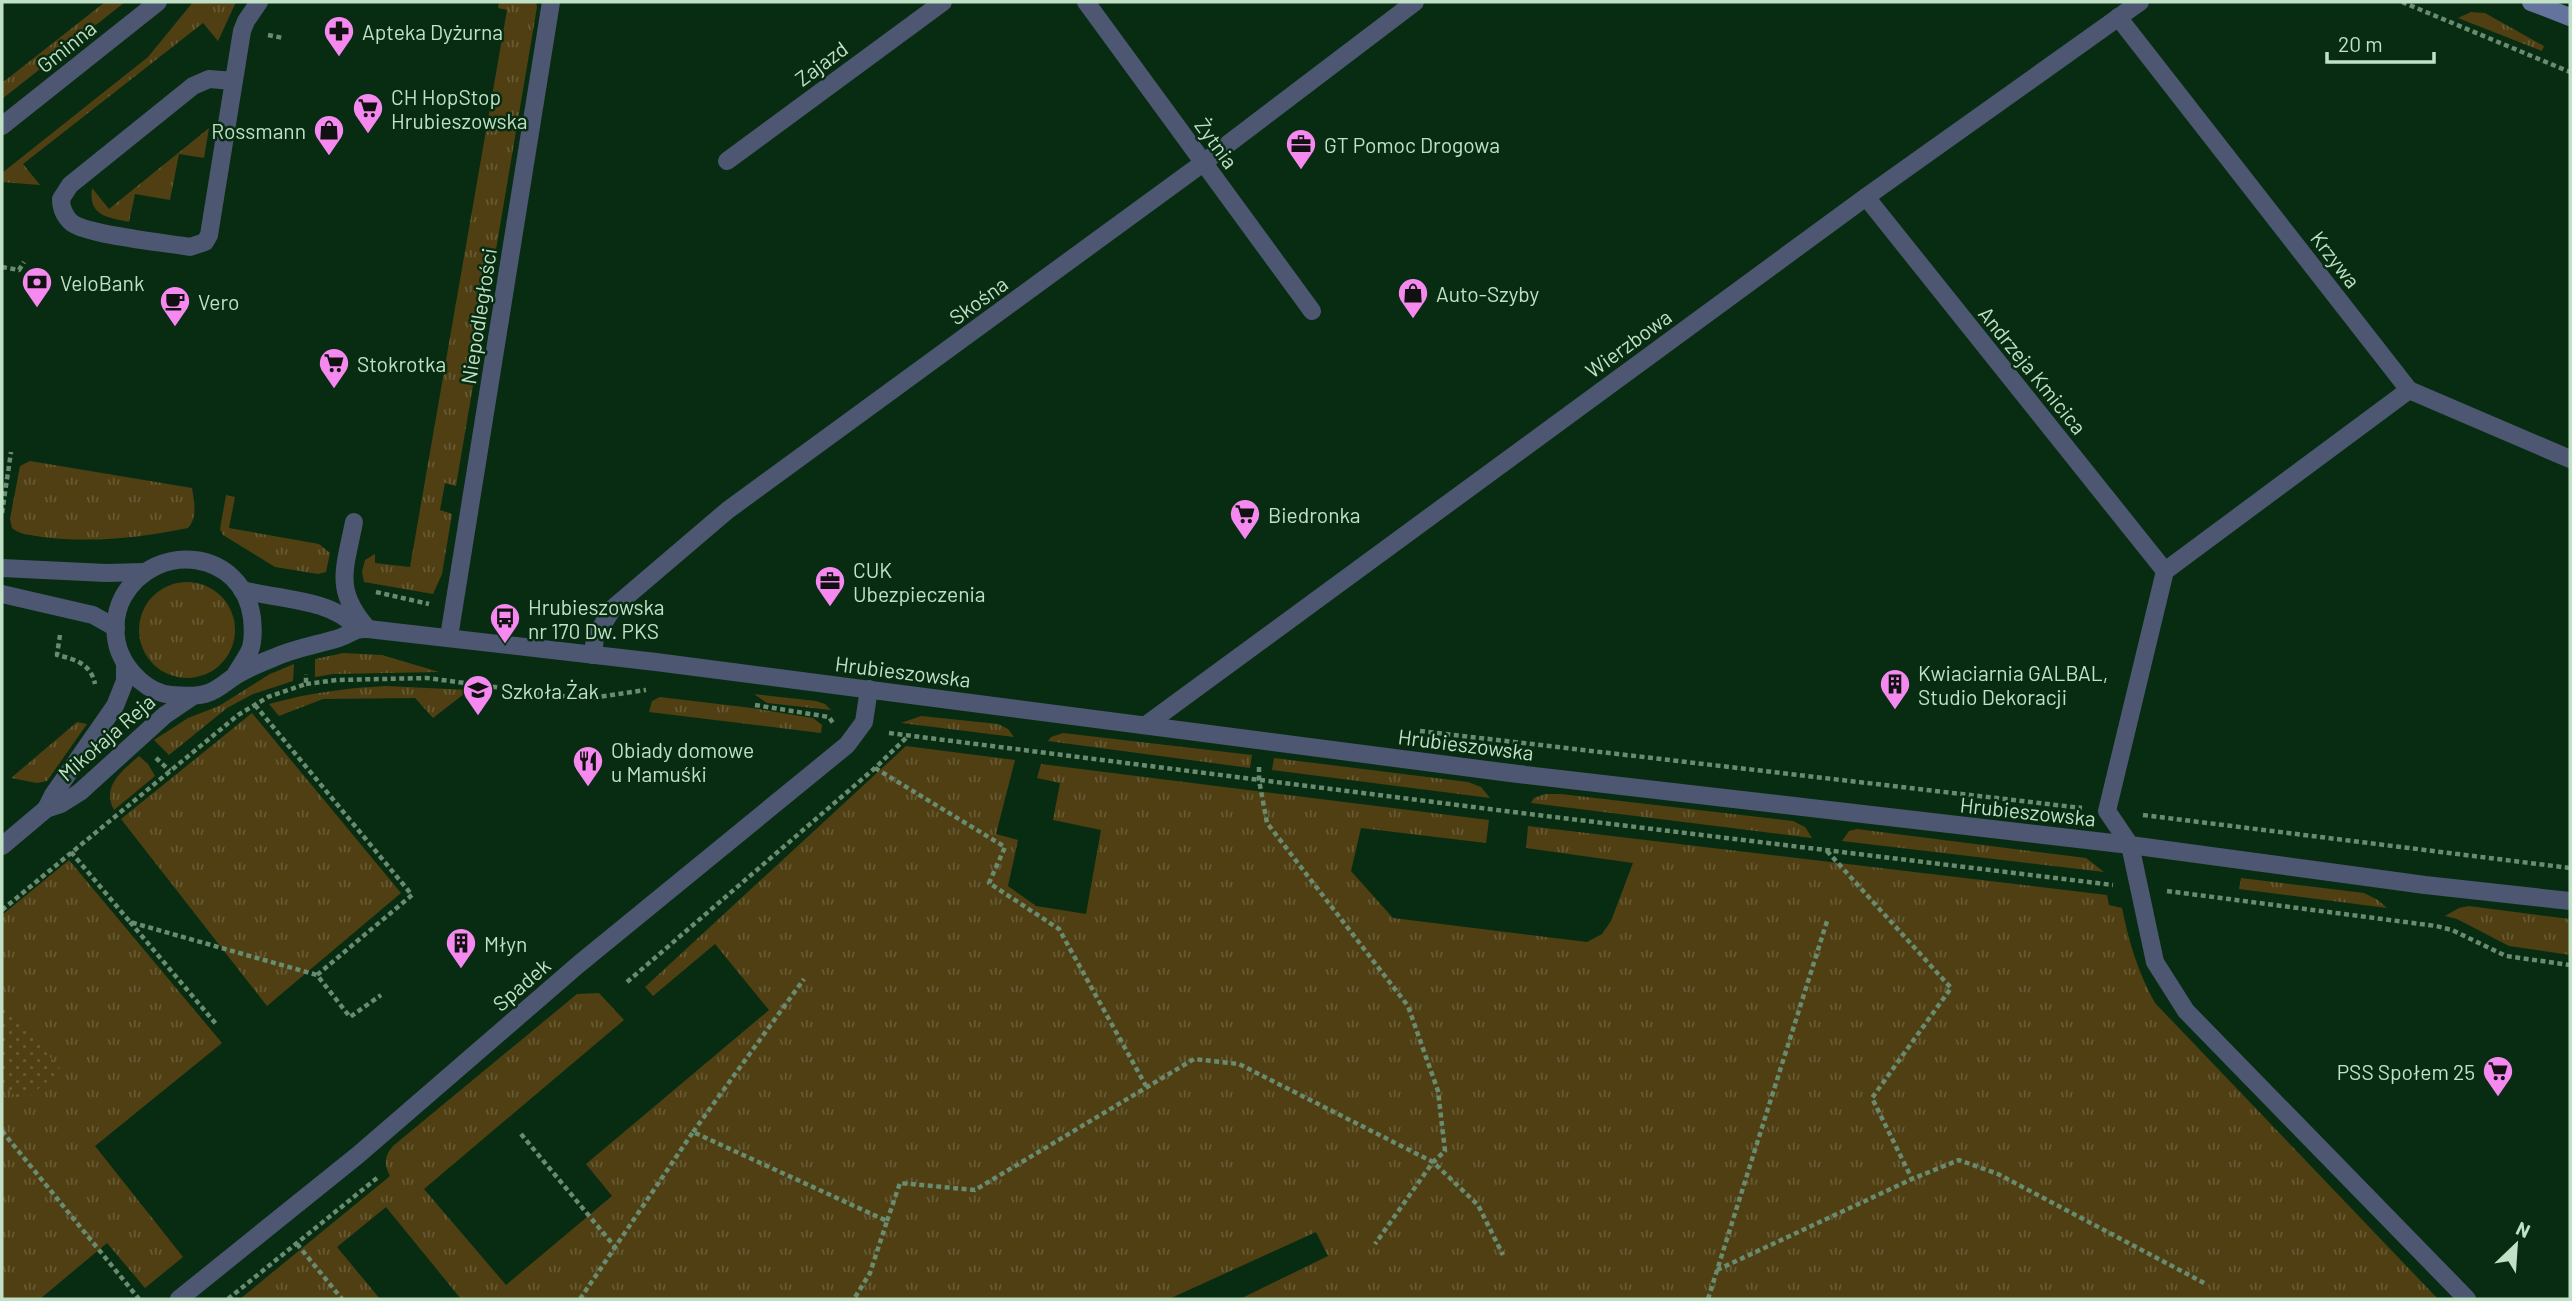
<svg xmlns="http://www.w3.org/2000/svg" width="2572" height="1301" font-family="Barlow,sans-serif">
  <style>
    .grass { fill: url(#grass-tufts) }
    .park { fill: url(#park-dots) }
    .lines { fill: none; stroke-linecap: round; stroke-linejoin: round }
    .path { stroke: #698b70; stroke-width: 4.5; stroke-dasharray: 5 3.5; stroke-linecap: butt }
    .service { stroke: #4d5772; stroke-width: 18 }
    .minor { stroke: #4d5772; stroke-width: 18 }
    .tertiary { stroke: #4d5772; stroke-width: 18 }
    .secondary { stroke: #64739e; stroke-width: 18 }
    .labels { text-anchor: middle; dominant-baseline: central; stroke-width: 5; stroke-linejoin: round; paint-order: stroke }
    .poi-label { font-size: 21px; fill: #c0e1c5; stroke: #082c12; text-anchor: start }
    .street-label { font-size: 21px; fill: #c0e1c5; stroke: #082c12 }
  </style>
  <defs>
    <pattern id="grass-tufts" width="24" height="20" patternUnits="userSpaceOnUse" patternTransform="scale(1.75)"><rect width="24" height="20" fill="#4f3f13"/><path d="M3 7l-1-3M5 7V3M7 7l1-3M15 17l-1-3M17 17v-4M19 17l1-3" fill="none" stroke="#675a34"/></pattern>
    <pattern id="park-dots" width="8" height="8" patternUnits="userSpaceOnUse" patternTransform="scale(1.75)"><rect width="8" height="8" fill="#4f3f13"/><path d="M2 2h.1M6 6h.1" fill="none" stroke="#675a34" stroke-width="1.8" stroke-linecap="round"/></pattern>
  </defs>
  <rect width="100%" height="100%" fill="#082c12"/>
  <g class="grass">
    <path d="M105,2H125L2,99V83Z"/>
    <path d="M193,2H236L218,41L203,23L23,164L40,185L2,182V173L148,57Z"/>
    <path d="M499,2H536L537,7L456,486L445,483L440,510L452,514L442,574L433,594L364,582L362,572L365,560L375,554V563L410,567L507,10L498,8Z"/>
    <path d="M2471,12L2485,13L2544,46L2542,51L2458,18Z"/>
    <path d="M209,128L204,158L179,154L170,200L135,194L129,222C107,217 88,216 92,188L109,209Z"/>
    <path d="M30,461L192,488C194,501 198,517 188,528C139,538 92,543 42,537C32,535 20,535 12,528L10,519L20,466Z"/>
    <path d="M226,495L235,497L229,528L319,544L330,553L326,572L318,574L275,567L223,535L220,529Z"/>
    <circle cx="187" cy="630" r="48"/>
    <path d="M343,653L382,655L439,672L333,674L315,677V659Z"/>
    <path d="M294,664L293,681L253,694L227,708L169,755L154,740L188,718L219,706L270,674Z"/>
    <path d="M386,686L469,690L433,718L415,698L323,699L279,716L269,704C308,693 346,688 386,686Z"/>
    <path d="M754,694L816,701L825,704L831,710L767,703Z"/>
    <path d="M660,697L752,708L813,718L822,725L821,733L649,712L652,701Z"/>
    <path d="M252,713L401,893L267,1006L121,819Z"/>
    <path d="M921,716L998,724L1008,729L1014,737L901,723Z"/>
    <path d="M77,722L87,724L47,781L37,783L11,778Z"/>
    <path d="M1063,733L1252,755L1250,768L1048,741L1051,737Z"/>
    <path d="M906,746L1015,760L996,834L1018,840L1008,886L1036,906L1086,914L1101,830L1053,820L1060,783L1037,778L1041,764L1489,820L1486,843L1361,828L1351,871L1393,918L1587,942L1602,934L1611,921L1633,863L1526,848L1528,826L2107,895L2109,905L2122,908C2129,943 2138,972 2155,1003L2438,1299H1240L1328,1256L1316,1232L1169,1299H461L386,1207L337,1247L380,1299H240L390,1176C384,1165 384,1156 393,1146L577,994L599,993L624,1020L424,1189L506,1285L612,1196L586,1164L769,1010L715,944L653,996L645,987Z"/>
    <path d="M139,756L148,764L155,776L114,810C101,786 122,771 139,756Z"/>
    <path d="M1274,758L1468,782L1481,787L1490,798L1272,770Z"/>
    <path d="M1545,794H1561L1793,821L1805,827L1812,838L1531,803L1534,798Z"/>
    <path d="M1857,829L2086,858L2104,872L1842,841L1849,831Z"/>
    <path d="M69,860L222,1043L95,1146L183,1257L145,1288L107,1243L40,1299H2V915Z"/>
    <path d="M2241,878L2364,893L2378,900L2387,908L2239,889Z"/>
    <path d="M2469,906L2570,919V955L2509,946L2457,919L2445,916L2459,908Z"/>
  </g>
  <path class="park" d="M4,1002L61,1070L21,1103L2,1081V1003Z"/>
  <g class="lines">
    <g class="path">
      <path d="M2402,2L2570,72"/>
      <path d="M268,35L283,38"/>
      <path d="M2,267L19,270L24,262"/>
      <path d="M2,513L11,452"/>
      <path d="M376,592L429,604"/>
      <path d="M60,635L57,655C75,659 91,664 95,684"/>
      <path d="M306,684L337,680L427,678L585,699L646,690"/>
      <path d="M255,705L412,895L317,975L350,1017L381,995"/>
      <path d="M755,705L829,717L833,723"/>
      <path d="M1420,731L2082,808"/>
      <path d="M889,733L1513,812L2113,885"/>
      <path d="M156,758L170,771"/>
      <path d="M1259,767V780L1267,823L1408,1006L1438,1091L1445,1151L1433,1162L1375,1244"/>
      <path d="M875,768L1005,847L989,883L1059,929L1146,1086"/>
      <path d="M2143,815L2570,868"/>
      <path d="M1827,851L1951,988L1872,1098L1912,1179"/>
      <path d="M71,852L130,922L317,975"/>
      <path d="M2167,891L2436,926L2452,930L2506,956L2570,965"/>
      <path d="M2,910L238,715L268,697L306,684V674"/>
      <path d="M130,922L216,1024"/>
      <path d="M627,982L875,768L908,736"/>
      <path d="M2,1131L139,1299"/>
      <path d="M693,1132L804,979"/>
      <path d="M521,1134L615,1247"/>
      <path d="M887,1221L900,1183L975,1190L1194,1059L1239,1064L1433,1162L1478,1205L1503,1255"/>
      <path d="M297,1244L342,1299"/>
      <path d="M1717,1270L1912,1179L1959,1160L1998,1174L2206,1284"/>
      <path d="M228,1299L377,1178"/>
      <path d="M580,1299L693,1132L887,1221L870,1273L854,1299"/>
      <path d="M1708,1299L1828,918"/>
    </g>
    <g class="service">
      <path d="M234,81L209,79L193,86L70,185L61,199C61,209 64,216 72,223C88,235 167,243 190,247L205,242L209,235L242,31L246,21L259,2"/>
      <path d="M354,522C345,569 333,590 368,629"/>
      <path d="M2130,845L2155,962L2186,1011L2467,1299"/>
    </g>
    <g class="minor">
      <path d="M1086,2L1312,311"/>
      <path d="M2118,17L2409,390L2570,459"/>
      <path d="M727,161L943,2"/>
      <path d="M1866,197L2165,571"/>
      <path d="M449,637L551,2"/>
      <path d="M593,655L595,637L613,608L728,510L1203,163L1415,2"/>
      <path d="M1146,725L1866,197L2140,2"/>
      <path d="M2130,845L2107,811L2165,571L2409,390"/>
      <path d="M179,1299L358,1155L579,964L847,745L864,722L869,689"/>
    </g>
    <g class="tertiary">
      <path d="M2,126L158,2"/>
      <path d="M2,568L106,573L144,572"/>
      <path d="M242,590C276,599 334,599 356,628"/>
      <path d="M2,594L93,615L116,628"/>
      <path d="M234,677C239,668 246,659 250,650C254,640 253,628 252,618C243,550 156,539 123,597C114,614 113,636 120,653C128,673 149,693 171,695C182,696 197,697 208,693C218,690 226,682 235,676C247,669 260,663 273,658C295,648 317,645 339,638C352,634 353,628 368,629L656,662L1518,774L2130,845L2425,885L2570,901"/>
      <path d="M46,809L53,795L115,706L125,681V664"/>
      <path d="M2,846L46,809L61,804L80,792L165,715L193,696"/>
    </g>
    <path class="secondary" d="M2531,2L2570,17"/>
  </g>
  <defs>
    <g id="pharmacy-pin" transform="scale(1.575)"><path d="M0 17L-7.5 6A9.5 9.5 0 1 1 7.5 6Z" fill="#f589ef" stroke="#082c12"/><path d="M-2-6h4v4h4v4h-4v4h-4v-4h-4v-4h4Z" fill="#111"/></g>
    <g id="supermarket-pin" transform="scale(1.575)"><path d="M0 17L-7.5 6A9.5 9.5 0 1 1 7.5 6Z" fill="#f589ef" stroke="#082c12"/><path d="M-6-5.5h2.5l.6 2H6L4.5 2H-2.5L-4.4-4H-6ZM-1.5 3.2a1.3 1.3 0 1 0 .1 0ZM3 3.2a1.3 1.3 0 1 0 .1 0Z" fill="#111"/></g>
    <g id="shop-pin" transform="scale(1.575)"><path d="M0 17L-7.5 6A9.5 9.5 0 1 1 7.5 6Z" fill="#f589ef" stroke="#082c12"/><path d="M-5-2.5h2.3a2.7 3.5 0 0 1 5.4 0H5L5.5 6h-11ZM-1.5-2.5h3a1.5 2.3 0 0 0-3 0Z" fill="#111"/></g>
    <g id="office-pin" transform="scale(1.575)"><path d="M0 17L-7.5 6A9.5 9.5 0 1 1 7.5 6Z" fill="#f589ef" stroke="#082c12"/><path d="M-6-3h4V-5.5h4V-3h4V5H-6ZM-1-4.5V-3h2v-1.5ZM-6 0V1H6V0Z" fill="#111"/></g>
    <g id="bank-pin" transform="scale(1.575)"><path d="M0 17L-7.5 6A9.5 9.5 0 1 1 7.5 6Z" fill="#f589ef" stroke="#082c12"/><path d="M-6-4H6V4H-6ZM0-2.3a2.3 2.3 0 1 0 0 4.6a2.3 2.3 0 1 0 0-4.6Z" fill="#111"/></g>
    <g id="cafe-pin" transform="scale(1.575)"><path d="M0 17L-7.5 6A9.5 9.5 0 1 1 7.5 6Z" fill="#f589ef" stroke="#082c12"/><path d="M-5.5-4.5H6V0H3Q3 3.5 0 3.5H-2.5Q-5.5 3.5-5.5 0ZM3-3.2v2h1.7v-2ZM-6 4.5H4V6H-6Z" fill="#111"/></g>
    <g id="bus-pin" transform="scale(1.575)"><path d="M0 17L-7.5 6A9.5 9.5 0 1 1 7.5 6Z" fill="#f589ef" stroke="#082c12"/><path d="M-5-6H5V4H4V6H2V4H-2V6H-4V4H-5ZM-3.5-4V0h7V-4ZM-3.5 1.2v1.5H-2V1.2ZM2 1.2v1.5H3.5V1.2Z" fill="#111"/></g>
    <g id="building-pin" transform="scale(1.575)"><path d="M0 17L-7.5 6A9.5 9.5 0 1 1 7.5 6Z" fill="#f589ef" stroke="#082c12"/><path d="M-4-6H4V6H1V3H-1V6H-4ZM-2.5-4.3h1.7v1.8h-1.7ZM.8-4.3h1.7v1.8H.8ZM-2.5-1h1.7V.8h-1.7ZM.8-1h1.7V.8H.8Z" fill="#111"/></g>
    <g id="school-pin" transform="scale(1.575)"><path d="M0 17L-7.5 6A9.5 9.5 0 1 1 7.5 6Z" fill="#f589ef" stroke="#082c12"/><path d="M0-5L7-2L0 1L-7-2ZM-4 1L0 2.5L4 1V4Q0 6-4 4Z" fill="#111"/></g>
    <g id="restaurant-pin" transform="scale(1.575)"><path d="M0 17L-7.5 6A9.5 9.5 0 1 1 7.5 6Z" fill="#f589ef" stroke="#082c12"/><path d="M-5-6h1v4h1v-4h1v4h1v-4h1v5L-1.5 .5V6h-2V.5L-5-1ZM5-6V6H3V1.5H1.5Q1.5-4 5-6Z" fill="#111"/></g>
  </defs>
  <g fill-rule="evenodd">
    <use href="#pharmacy-pin" x="339" y="31"/>
    <use href="#supermarket-pin" x="368" y="108"/>
    <use href="#shop-pin" x="329" y="130"/>
    <use href="#office-pin" x="1301" y="144"/>
    <use href="#bank-pin" x="37" y="282"/>
    <use href="#shop-pin" x="1413" y="293"/>
    <use href="#cafe-pin" x="175" y="301"/>
    <use href="#supermarket-pin" x="334" y="363"/>
    <use href="#supermarket-pin" x="1245" y="514"/>
    <use href="#office-pin" x="830" y="581"/>
    <use href="#bus-pin" x="505" y="618"/>
    <use href="#building-pin" x="1895" y="684"/>
    <use href="#school-pin" x="478" y="690"/>
    <use href="#restaurant-pin" x="588" y="761"/>
    <use href="#building-pin" x="461" y="943"/>
    <use href="#supermarket-pin" x="2498" y="1071"/>
  </g>
  <g class="labels">
    <g class="poi-label">
      <text x="362" y="31">Apteka Dyżurna</text>
      <text x="391" y="96">CH HopStop<tspan x="391" dy="24">Hrubieszowska</tspan></text>
      <text x="306" y="130" text-anchor="end">Rossmann</text>
      <text x="1324" y="144">GT Pomoc Drogowa</text>
      <text x="60" y="282">VeloBank</text>
      <text x="1436" y="293">Auto-Szyby</text>
      <text x="198" y="301">Vero</text>
      <text x="357" y="363">Stokrotka</text>
      <text x="1268" y="514">Biedronka</text>
      <text x="853" y="569">CUK<tspan x="853" dy="24">Ubezpieczenia</tspan></text>
      <text x="528" y="606">Hrubieszowska<tspan x="528" dy="24">nr 170 Dw. PKS</tspan></text>
      <text x="1918" y="672">Kwiaciarnia GALBAL,<tspan x="1918" dy="24">Studio Dekoracji</tspan></text>
      <text x="501" y="690">Szkoła Żak</text>
      <text x="611" y="749">Obiady domowe<tspan x="611" dy="24">u Mamuśki</tspan></text>
      <text x="484" y="943">Młyn</text>
      <text x="2475" y="1071" text-anchor="end">PSS Społem 25</text>
    </g>
    <g class="street-label">
      <text transform="translate(66 46) rotate(-39)">Gminna</text>
      <text transform="translate(821 63) rotate(-37)">Zajazd</text>
      <text transform="translate(1217 143) rotate(54)">Żytnia</text>
      <text transform="translate(2336 259) rotate(52)">Krzywa</text>
      <text transform="translate(978 300) rotate(-36)">Skośna</text>
      <text transform="translate(478 316) rotate(-81)">Niepodległości</text>
      <text transform="translate(1628 343) rotate(-36)">Wierzbowa</text>
      <text transform="translate(2033 370) rotate(51)">Andrzeja Kmicica</text>
      <text transform="translate(903 671) rotate(7)">Hrubieszowska</text>
      <text transform="translate(106 737) rotate(-41)">Mikołaja Reja</text>
      <text transform="translate(1466 744) rotate(7)">Hrubieszowska</text>
      <text transform="translate(2028 811) rotate(6)">Hrubieszowska</text>
      <text transform="translate(521 984) rotate(-41)">Spadek</text>
    </g>
  </g>
  <rect width="2572" height="1301" fill="none" stroke="#c0e1c5" stroke-width="7"/>
  <g transform="translate(2516 1245) rotate(25)" stroke="#082c12" stroke-width="5" paint-order="stroke">
  <path d="M0-5L12 26L0 18L-12 26Z" fill="#c0e1c5"/>
  <text y="-10" font-size="19" font-weight="bold" text-anchor="middle" fill="#c0e1c5">N</text>
  </g>
  <path d="M2327 52v10h107v-10" fill="none" stroke="#c0e1c5" stroke-width="3.5"/>
  <text x="2338" y="52" font-size="21" fill="#c0e1c5" stroke="#082c12" stroke-width="5" paint-order="stroke">20 m</text>
</svg>
